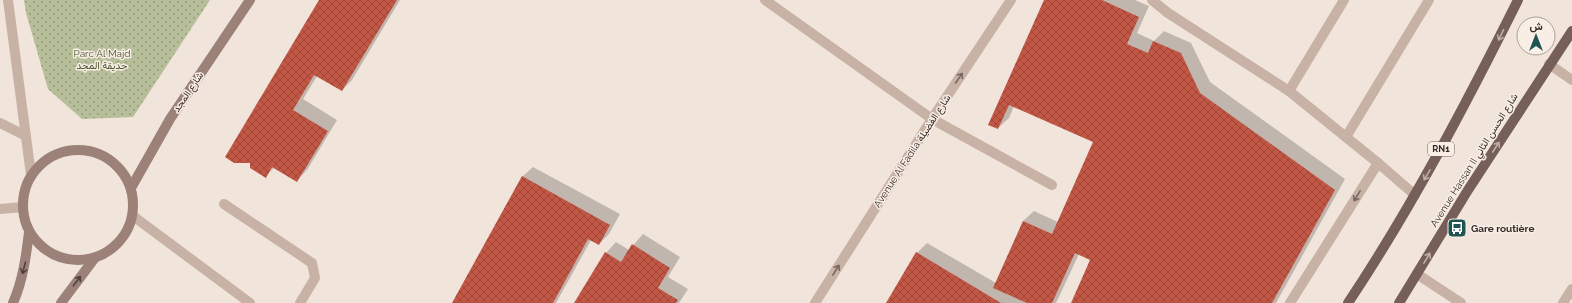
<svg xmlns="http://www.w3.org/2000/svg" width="1572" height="303" font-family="Raleway,Vazirmatn,sans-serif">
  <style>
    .green { fill: url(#green-dots) }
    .shadow { fill: #0003 }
    .building { fill: url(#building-cross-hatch) }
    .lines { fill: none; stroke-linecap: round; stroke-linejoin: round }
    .service { stroke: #c8b2a6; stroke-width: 10 }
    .minor { stroke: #c8b2a6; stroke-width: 10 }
    .tertiary { stroke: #c8b2a6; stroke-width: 10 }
    .secondary { stroke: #9c8178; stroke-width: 10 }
    .primary { stroke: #765f58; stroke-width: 10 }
    .oneway { stroke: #beaea6 }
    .oneway2 { stroke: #776760 }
    .oneway3 { stroke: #4f403b }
    .labels { text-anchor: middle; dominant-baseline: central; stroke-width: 3; stroke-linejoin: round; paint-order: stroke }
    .shield { fill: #f9eee6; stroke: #706560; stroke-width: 1 }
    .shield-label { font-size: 9px; font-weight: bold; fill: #352a27 }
    .park-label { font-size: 10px; fill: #48522b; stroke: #f9eee6 }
    .street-label { font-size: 10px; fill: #352a27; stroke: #f9eee6 }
    .poi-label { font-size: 10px; font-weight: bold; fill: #352a27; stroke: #f9eee6; text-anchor: start }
  </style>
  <defs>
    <pattern id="green-dots" width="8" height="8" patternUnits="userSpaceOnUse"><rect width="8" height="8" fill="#b7bf9a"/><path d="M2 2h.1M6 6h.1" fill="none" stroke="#969b7e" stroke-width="1.8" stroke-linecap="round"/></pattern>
    <pattern id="building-cross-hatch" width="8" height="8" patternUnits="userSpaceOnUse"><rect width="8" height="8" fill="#c35746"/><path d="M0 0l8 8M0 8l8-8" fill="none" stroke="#9f483a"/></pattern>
  </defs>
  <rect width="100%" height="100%" fill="#f1e4da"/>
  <path class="green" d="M24,0H210L133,117L82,119L48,89L26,13Z"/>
  <g class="shadow">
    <path d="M320,0H400L352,80L342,90L317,76L303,99L337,120L307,170L296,181L274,168L265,176Z"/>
    <path d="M1045,0H1135L1149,6L1137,33L1154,41L1164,31L1191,43L1210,82L1345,179L1276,303H1072L1091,259L1079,254L1056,303H887L917,253L927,243L996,283L1023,221L1034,211L1058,222L1094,142L1014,106L1009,118L998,128Z"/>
    <path d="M533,167L620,214L609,234L599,244L591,240L556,303H453L522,177Z"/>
    <path d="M643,234L680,257L668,277L688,289L679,303H575L606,253L616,242L629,250Z"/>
  </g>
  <g class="building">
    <path d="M319,0H397L342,91L314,75L293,110L328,131L297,182L272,167L266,178L250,168V163H234L225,157Z"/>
    <path d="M1044,0H1102L1139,17L1127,44L1148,53L1153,41L1181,53L1200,93L1335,190L1272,303H1071L1090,260L1075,253L1052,303H1027L993,288L1023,221L1052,234L1093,142L1009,105L998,129L988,125Z"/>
    <path d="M522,176L610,225L599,245L588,239L553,303H452Z"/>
    <path d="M632,244L670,268L658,288L678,300L676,303H574L605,252L621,262Z"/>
    <path d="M916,252L1001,303H886Z"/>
  </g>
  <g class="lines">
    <g class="service">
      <path d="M765,0L932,119L1052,185"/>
      <path d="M1152,0L1168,13L1289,91L1378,163"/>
      <path d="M1549,64L1572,80"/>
      <path d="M1289,91L1344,0"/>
      <path d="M1346,137L1429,0"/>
      <path d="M224,204L312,263L315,278L300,303"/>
      <path d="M1417,274L1461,303"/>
      <path d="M1563,303L1572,289"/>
    </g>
    <g class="minor">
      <path d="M8,0L31,175"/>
      <path d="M0,123L26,136"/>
      <path d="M0,209L22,207"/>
      <path d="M133,216L250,303"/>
      <path d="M1290,303L1378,163L1415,195"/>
    </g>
    <path class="tertiary" d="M815,303L932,119L1011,0"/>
    <g class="secondary">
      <circle cx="78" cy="205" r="55"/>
      <path d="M131,188L170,119L250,0"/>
      <path d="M13,303C23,280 26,257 29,232"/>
      <path d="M61,303L94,259"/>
    </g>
    <g class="primary">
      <path d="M1348,303C1412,207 1466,104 1518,0"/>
      <path d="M1399,303L1468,190L1572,31"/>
    </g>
  </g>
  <defs><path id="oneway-shaft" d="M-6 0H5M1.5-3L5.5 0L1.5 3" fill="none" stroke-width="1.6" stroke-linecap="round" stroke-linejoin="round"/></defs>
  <g class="oneway">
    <use href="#oneway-shaft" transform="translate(1501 35) rotate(116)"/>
    <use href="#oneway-shaft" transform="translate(1496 147) rotate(-57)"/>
    <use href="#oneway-shaft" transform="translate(1427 175) rotate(120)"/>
    <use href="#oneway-shaft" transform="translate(1427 258) rotate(-59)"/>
  </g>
  <g class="oneway2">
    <use href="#oneway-shaft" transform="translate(959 78) rotate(-56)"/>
    <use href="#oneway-shaft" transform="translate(1357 196) rotate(122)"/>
    <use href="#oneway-shaft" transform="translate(836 270) rotate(-58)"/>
  </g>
  <g class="oneway3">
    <use href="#oneway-shaft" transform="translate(24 268) rotate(104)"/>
    <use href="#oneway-shaft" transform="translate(77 281) rotate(-53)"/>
  </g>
  <defs>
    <g id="bus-square" transform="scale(1)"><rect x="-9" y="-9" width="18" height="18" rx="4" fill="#1e5553" stroke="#f9eee6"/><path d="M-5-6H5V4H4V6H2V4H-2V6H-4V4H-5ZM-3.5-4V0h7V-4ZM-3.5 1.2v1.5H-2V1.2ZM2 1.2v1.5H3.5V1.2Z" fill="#fff"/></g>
  </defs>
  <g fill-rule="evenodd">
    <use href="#bus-square" x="1457" y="228"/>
  </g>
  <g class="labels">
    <rect class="shield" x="1428" y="142" width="26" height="14" rx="3"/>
    <g class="shield-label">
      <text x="1441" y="149">RN1</text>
    </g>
    <g class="park-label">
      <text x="102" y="53">Parc Al Majd<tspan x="102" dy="12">حديقة المجد</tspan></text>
    </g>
    <g class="street-label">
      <text transform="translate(188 92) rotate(-56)">شارع المجد</text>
      <text transform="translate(912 151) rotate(-57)">Avenue Al Fadila شارع الفضيلة</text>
      <text transform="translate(1474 160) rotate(-58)">Avenue Hassan II شارع الحسن الثاني</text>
    </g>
    <g class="poi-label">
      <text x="1471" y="228">Gare routière</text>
    </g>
  </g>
  <g transform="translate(1536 36)"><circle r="19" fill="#f9eee6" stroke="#aba09a"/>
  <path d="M0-3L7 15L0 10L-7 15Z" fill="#1e5553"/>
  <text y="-6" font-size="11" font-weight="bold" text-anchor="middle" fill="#352a27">ش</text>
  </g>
</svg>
